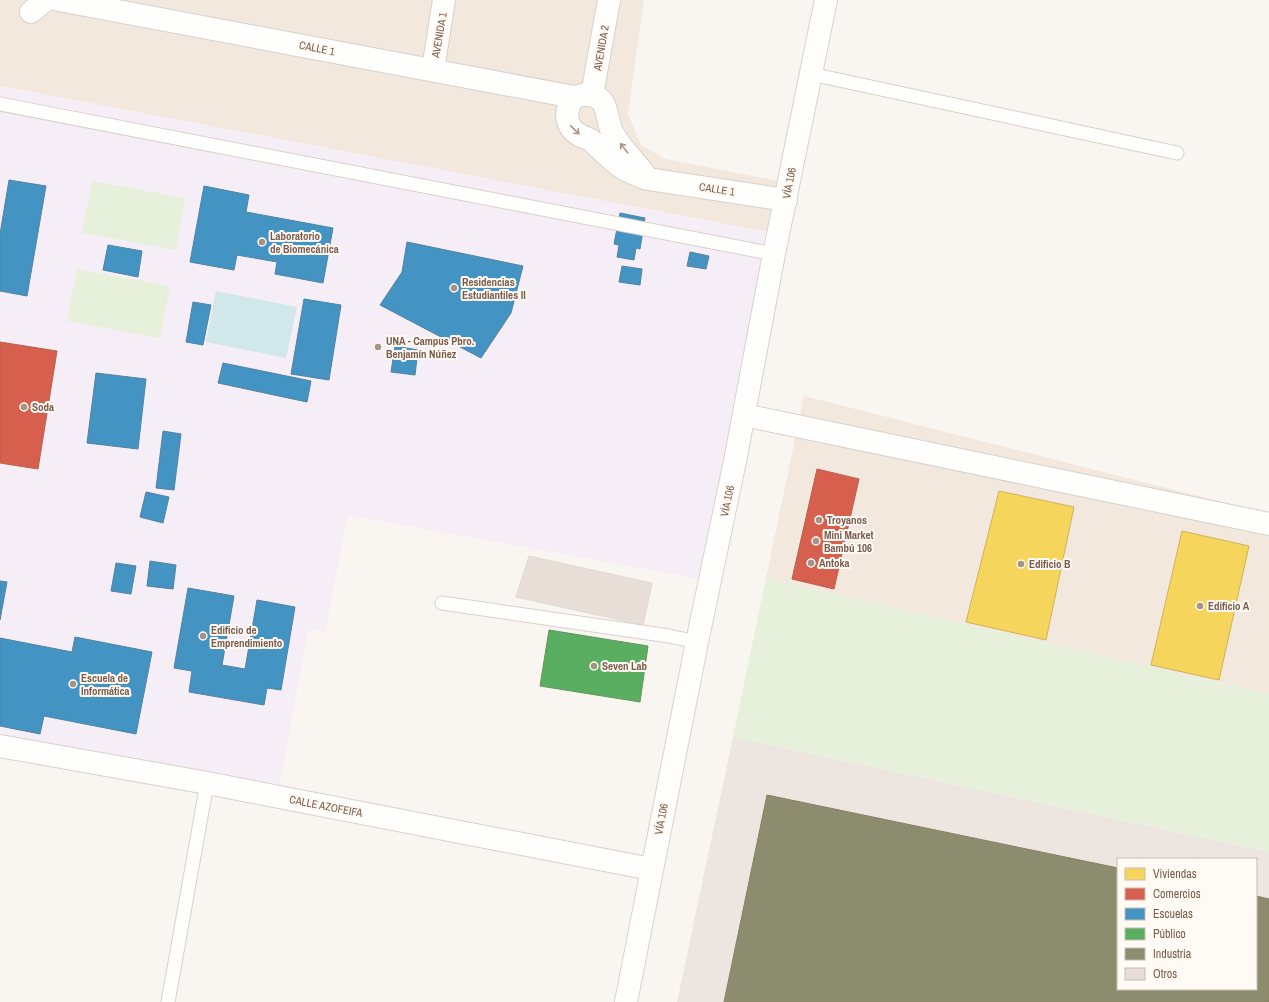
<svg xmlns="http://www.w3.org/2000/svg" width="1269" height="1002" font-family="'Archivo Narrow',sans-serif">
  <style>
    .residential { fill: #f2e8de }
    .industrial { fill: #ede5e0; fill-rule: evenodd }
    .education { fill: #f6eef6 }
    .green { fill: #e7f0db }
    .water { fill: #d0e8ea }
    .homes { fill: #f6d55c; stroke: #d1b158 }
    .shops { fill: #d6604d; stroke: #ba5f4d }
    .schools { fill: #4393c3; stroke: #5482a0 }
    .public { fill: #5aae61; stroke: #64955b }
    .industry { fill: #8c8c6e; stroke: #877e64 }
    .building { fill: #e6ded7; stroke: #e2d8d2 }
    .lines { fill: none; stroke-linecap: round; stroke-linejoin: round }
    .service-casing { stroke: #d7d1cb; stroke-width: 15 }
    .minor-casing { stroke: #d7d1cb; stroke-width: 24 }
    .secondary-casing { stroke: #d9d2cb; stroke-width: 24 }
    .service { stroke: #fefefd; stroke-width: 13 }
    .minor { stroke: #fefefd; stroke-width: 22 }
    .secondary { stroke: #fefefd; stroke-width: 22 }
    .oneway { stroke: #a8958b }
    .poi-dot { fill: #a69286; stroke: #fffaf3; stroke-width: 1.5 }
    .labels { text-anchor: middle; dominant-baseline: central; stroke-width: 4; stroke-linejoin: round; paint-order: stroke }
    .street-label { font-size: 11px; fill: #7a5c4d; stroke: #fffaf3 }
    .poi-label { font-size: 11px; font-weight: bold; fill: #7a5c4d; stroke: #fffaf3; text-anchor: start }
  </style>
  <rect width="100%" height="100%" fill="#f9f5f0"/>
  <g class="residential">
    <path d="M0,0H644L628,114L641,145L665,159L789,183L778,234L0,86Z"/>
    <path d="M804,396L1269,514V694L766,578Z"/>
  </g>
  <path class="industrial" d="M733,737L1269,852V1002H677ZM1118,859H1256V989H1118Z"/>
  <path class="education" d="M0,86L778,234L711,581L348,515L325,632L308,630L279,789L0,735Z"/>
  <g class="green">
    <path d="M92,181L185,198L176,250L82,233Z"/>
    <path d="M77,269L170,286L160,338L67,321Z"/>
    <path d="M766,578L1269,694V852L733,737Z"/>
  </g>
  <path class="water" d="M216,291L297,307L286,358L206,342Z"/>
  <g class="homes">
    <path d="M999,491L1074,507L1046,640L966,622Z"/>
    <path d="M1182,531L1249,546L1219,680L1151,665Z"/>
  </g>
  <g class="shops">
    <path d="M0,342L57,351L38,469L0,463Z"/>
    <path d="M817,469L859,479L834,589L792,579Z"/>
  </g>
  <g class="schools">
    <path d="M9,180L46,186L27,296L0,291V234Z"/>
    <path d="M204,186L249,195L246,212L333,228L323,283L275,274L277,262L237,255L234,270L190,262Z"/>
    <path d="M620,213L645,218L640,249L636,248L634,260L617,257L619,245L614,244Z"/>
    <path d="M407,242L523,266L511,313L481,358L380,305L402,272Z"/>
    <path d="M108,245L142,251L138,277L103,270Z"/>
    <path d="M690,252L709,256L706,269L687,266Z"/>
    <path d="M622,266L642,269L640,285L619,282Z"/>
    <path d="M304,299L341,305L329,380L291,374Z"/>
    <path d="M193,302L211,305L203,345L186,342Z"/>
    <path d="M395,346L418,350L415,375L391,372Z"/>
    <path d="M223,363L311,381L307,402L218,383Z"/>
    <path d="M96,373L146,379L138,449L87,443Z"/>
    <path d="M163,431L181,434L174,490L156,488Z"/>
    <path d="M146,492L169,497L163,523L140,517Z"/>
    <path d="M150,561L176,565L173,589L147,586Z"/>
    <path d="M116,563L136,566L131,594L111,591Z"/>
    <path d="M0,581L7,582L0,620Z"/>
    <path d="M188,588L234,596L222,665L245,669L257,600L295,607L281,690L267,688L264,705L189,692L192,671L174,668Z"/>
    <path d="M75,637L152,652L136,734L44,716L40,734L0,726V638L72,652Z"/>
  </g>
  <path class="public" d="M549,630L648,646L640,702L540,686Z"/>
  <path class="industry" d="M767,795L1118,868V989H1256V896L1269,899V1002H724Z"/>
  <path class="building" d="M529,556L652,583L643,625L516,597Z"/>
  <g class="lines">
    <g class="service-casing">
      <g id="service">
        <path d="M811,74L1177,153"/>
        <path d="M0,104L774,254"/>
        <path d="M442,603L669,636L697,642"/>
        <path d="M168,1002L207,783"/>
      </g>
    </g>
    <g class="minor-casing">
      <g id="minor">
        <path d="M59,0L574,97C583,94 593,93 601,100C607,106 608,123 612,132C621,149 637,163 648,179"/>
        <path d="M31,12L46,0"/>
        <path d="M433,69L444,0"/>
        <path d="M592,95L609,0"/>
        <path d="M574,97C564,110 564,127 581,136C585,138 589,138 592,141C614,162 618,169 648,179L786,200"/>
        <path d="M744,415L1269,524"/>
        <path d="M0,746L207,783L651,869"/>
      </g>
    </g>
    <g class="secondary-casing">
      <path id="secondary" d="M626,1002L697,642L735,461L774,254L826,0"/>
    </g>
    <use href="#service" class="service"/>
    <use href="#minor" class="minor"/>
    <use href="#secondary" class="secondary"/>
  </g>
  <defs><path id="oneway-shaft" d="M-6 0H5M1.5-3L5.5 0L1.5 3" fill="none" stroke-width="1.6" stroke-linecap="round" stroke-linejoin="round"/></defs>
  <g class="oneway">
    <use href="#oneway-shaft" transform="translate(575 130) rotate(44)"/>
    <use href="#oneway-shaft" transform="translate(624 148) rotate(-129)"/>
  </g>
  <g class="poi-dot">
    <circle cx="262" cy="242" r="4"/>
    <circle cx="454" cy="288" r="4"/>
    <circle cx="378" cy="347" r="4"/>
    <circle cx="24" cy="407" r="4"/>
    <circle cx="819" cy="520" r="4"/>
    <circle cx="816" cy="541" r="4"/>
    <circle cx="811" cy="563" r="4"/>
    <circle cx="1021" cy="564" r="4"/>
    <circle cx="1200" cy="606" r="4"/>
    <circle cx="203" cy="636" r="4"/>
    <circle cx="594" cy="666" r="4"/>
    <circle cx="73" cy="684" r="4"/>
  </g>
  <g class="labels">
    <g class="street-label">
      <text transform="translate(439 35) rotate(-80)">AVENIDA 1</text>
      <text transform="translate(317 48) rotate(11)">CALLE 1</text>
      <text transform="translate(601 48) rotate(-80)">AVENIDA 2</text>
      <text transform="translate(789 183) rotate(-79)">VÍA 106</text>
      <text transform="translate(717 189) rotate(9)">CALLE 1</text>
      <text transform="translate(727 501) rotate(-78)">VÍA 106</text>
      <text transform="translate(326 806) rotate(11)">CALLE AZOFEIFA</text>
      <text transform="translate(661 819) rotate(-79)">VÍA 106</text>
    </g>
    <g class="poi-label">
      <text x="270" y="236">Laboratorio<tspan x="270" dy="13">de Biomecánica</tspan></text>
      <text x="462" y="282">Residencias<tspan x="462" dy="13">Estudiantiles II</tspan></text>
      <text x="386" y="341">UNA - Campus Pbro.<tspan x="386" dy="13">Benjamín Núñez</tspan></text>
      <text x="32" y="407">Soda</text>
      <text x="827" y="520">Troyanos</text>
      <text x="824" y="535">Mini Market<tspan x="824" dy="13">Bambú 106</tspan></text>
      <text x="819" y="563">Antoka</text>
      <text x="1029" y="564">Edificio B</text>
      <text x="1208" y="606">Edificio A</text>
      <text x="211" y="630">Edificio de<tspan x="211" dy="13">Emprendimiento</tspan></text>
      <text x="602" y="666">Seven Lab</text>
      <text x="81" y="678">Escuela de<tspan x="81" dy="13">Informática</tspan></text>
    </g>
  </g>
  <rect x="1117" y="858" width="140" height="132" fill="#fffaf3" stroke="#cabbb1"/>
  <rect x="1125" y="868" width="20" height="12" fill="#f6d55c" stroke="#cabbb1"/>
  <text x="1153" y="878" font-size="12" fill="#7a5c4d">Viviendas</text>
  <rect x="1125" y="888" width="20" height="12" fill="#d6604d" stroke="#cabbb1"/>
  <text x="1153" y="898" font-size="12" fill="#7a5c4d">Comercios</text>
  <rect x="1125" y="908" width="20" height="12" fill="#4393c3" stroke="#cabbb1"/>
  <text x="1153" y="918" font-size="12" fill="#7a5c4d">Escuelas</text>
  <rect x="1125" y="928" width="20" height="12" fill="#5aae61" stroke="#cabbb1"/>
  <text x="1153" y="938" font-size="12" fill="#7a5c4d">Público</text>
  <rect x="1125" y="948" width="20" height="12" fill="#8c8c6e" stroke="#cabbb1"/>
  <text x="1153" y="958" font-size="12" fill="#7a5c4d">Industria</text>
  <rect x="1125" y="968" width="20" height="12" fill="#e6ded7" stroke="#cabbb1"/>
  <text x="1153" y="978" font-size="12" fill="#7a5c4d">Otros</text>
</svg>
